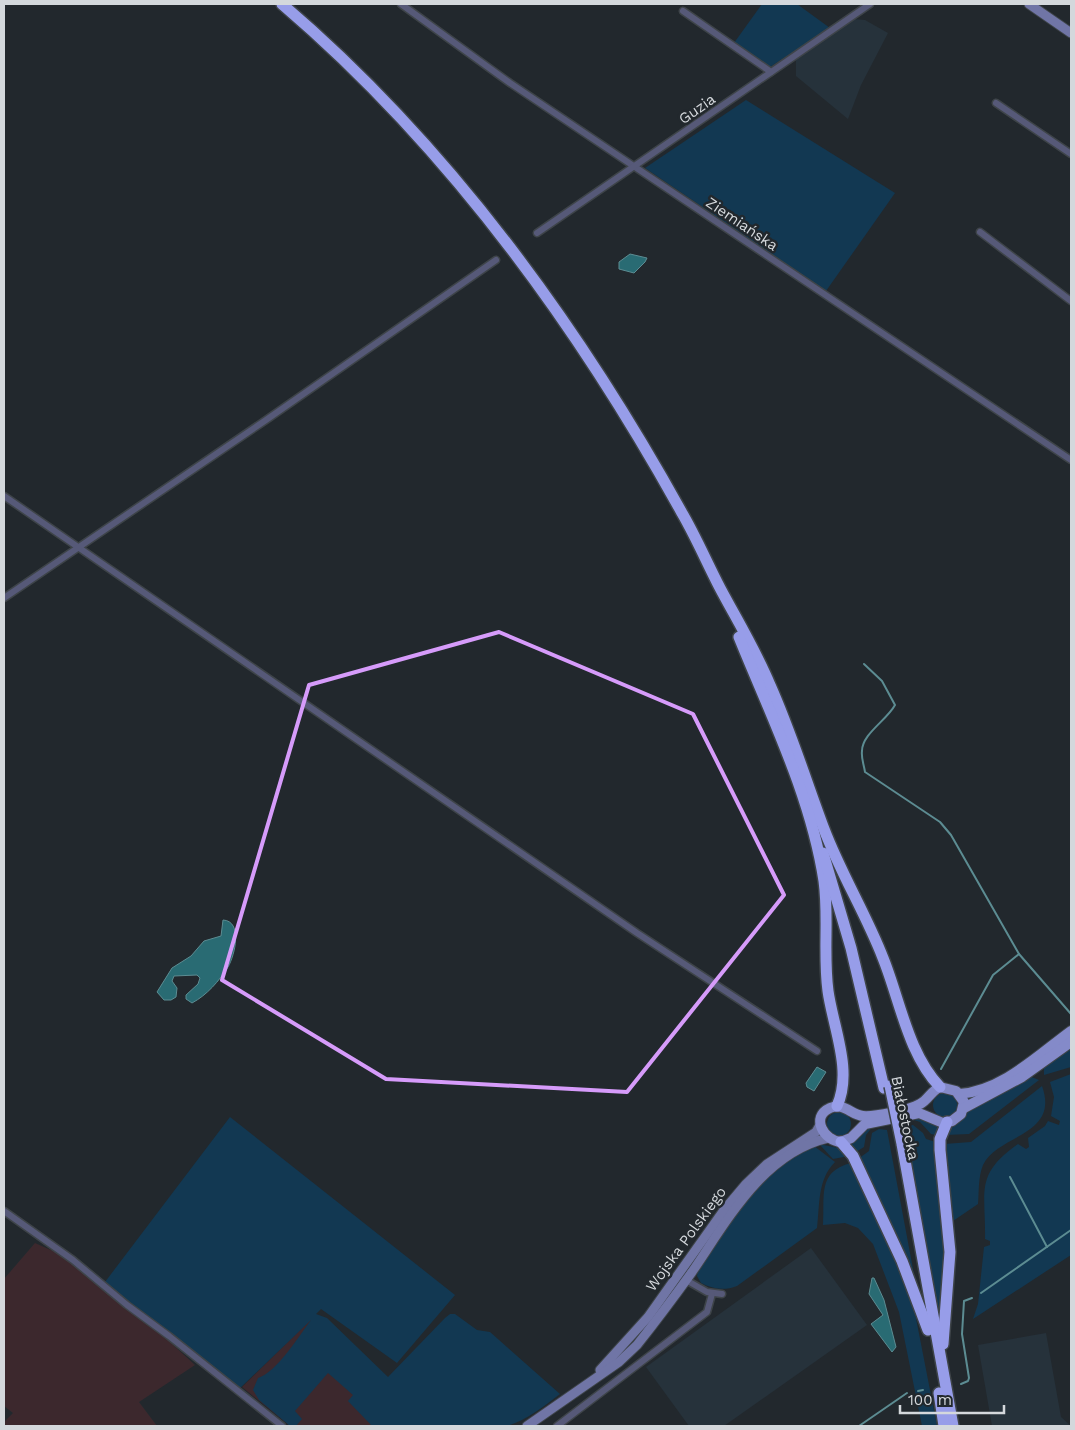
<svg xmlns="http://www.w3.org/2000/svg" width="1075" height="1430" font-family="'Work Sans',sans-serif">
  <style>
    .commercial { fill: #3c282d }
    .built { fill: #26323b }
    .green { fill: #123852 }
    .water { fill: #296b73; stroke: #5c8c92 }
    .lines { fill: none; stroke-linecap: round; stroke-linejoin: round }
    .stream { stroke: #5c8c92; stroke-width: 2 }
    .street-casing { stroke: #3e4449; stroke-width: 9 }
    .secondary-casing { stroke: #3e4449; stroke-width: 11 }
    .primary-casing { stroke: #3e4449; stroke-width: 12 }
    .highway-casing { stroke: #3e4449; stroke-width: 14 }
    .street { stroke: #565978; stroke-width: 6 }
    .secondary { stroke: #7075a6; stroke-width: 9 }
    .primary { stroke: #848ac9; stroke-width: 10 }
    .highway { stroke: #979de9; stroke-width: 11 }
    .highway-bridge-casing { stroke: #3e4449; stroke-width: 14; stroke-linecap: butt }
    .highway-bridge { stroke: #979de9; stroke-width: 11 }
    .marked { fill: none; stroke: #d69bfa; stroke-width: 4; stroke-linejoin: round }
    .labels { text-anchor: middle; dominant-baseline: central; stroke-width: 5; stroke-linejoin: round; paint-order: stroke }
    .street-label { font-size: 15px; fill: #d4d8dc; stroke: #22282d }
  </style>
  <rect width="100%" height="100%" fill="#22282d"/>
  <g class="commercial">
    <path d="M35,1243L87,1266L195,1365L139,1402L157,1426H4V1422L13,1413L4,1406V1279Z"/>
    <path d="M315,1315L437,1426H290L242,1387Z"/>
  </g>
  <g class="built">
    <path d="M853,19L865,20L888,33L861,85L848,119L796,76V59Z"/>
    <path d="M811,1248L867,1325L724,1426H689L646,1367Z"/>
    <path d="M1046,1333L1061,1417L1071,1426H992L978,1345Z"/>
  </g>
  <g class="green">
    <path d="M762,4H797L830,28L770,67L734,43Z"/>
    <path d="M746,100L895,193L826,291L645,168Z"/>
    <path d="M1071,1045V1067L1044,1075V1066Z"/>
    <path d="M1071,1074V1255L973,1319L978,1304L984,1247L990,1245V1241L985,1239C986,1191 974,1175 1018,1144L1026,1149L1029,1147L1028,1138L1045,1126L1048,1121L1059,1125L1060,1121L1051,1116L1054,1097L1050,1082Z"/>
    <path d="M1029,1076L1039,1080L969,1134L945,1135L952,1126L961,1121L971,1106Z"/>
    <path d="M1042,1086C1060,1136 998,1134 983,1165C978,1177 979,1192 978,1204L953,1221L944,1144L971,1142Z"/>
    <circle cx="945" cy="1105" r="12"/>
    <circle cx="839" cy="1124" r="12"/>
    <path d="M230,1117L455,1295L397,1363L321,1309L316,1314L327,1318L388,1377L445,1318L450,1314H455L477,1330L490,1332L560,1394C543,1407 527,1420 507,1426H372L348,1401L353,1395L328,1373L295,1411L302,1419L296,1426H290L259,1400L253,1390L258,1378C277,1372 299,1336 311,1320L238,1390L105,1282Z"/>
    <path d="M921,1117L940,1126L936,1135L931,1134L920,1122L908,1118Z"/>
    <path d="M913,1125L923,1133L926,1139L936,1142L944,1228V1263L937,1328L904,1126Z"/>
    <path d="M873,1126L866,1135L864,1147L856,1152L849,1144L866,1127Z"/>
    <path d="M879,1129L887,1130L916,1285L858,1159L869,1151L872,1133Z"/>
    <path d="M819,1144L843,1149L849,1156L833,1159Z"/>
    <path d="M814,1146L835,1162C817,1180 820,1205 817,1228L737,1286C724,1291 713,1289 701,1283L697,1276L698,1270L754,1188L788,1160Z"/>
    <path d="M851,1163L888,1243L914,1308L937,1426H922L899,1312L873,1244L858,1228L845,1223L823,1225C825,1195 817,1172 851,1163Z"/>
  </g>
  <g class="water">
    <path d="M630,254L647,258L645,262L634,273L619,269V262Z"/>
    <path d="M223,920C243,921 235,955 228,967C219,981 207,995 192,1003L186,999V995L198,984L200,978L197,975L174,976L172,981L177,988L176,997L171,1000H164L157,992L172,968L191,956L204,941L221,936Z"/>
    <path d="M817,1067L826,1072L814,1091L807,1087L806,1083Z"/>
    <path d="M872,1278H874L884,1300L896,1347L892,1352L871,1324L883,1315L869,1294Z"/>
  </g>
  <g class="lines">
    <g class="stream">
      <path d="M864,664L882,681L895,705C887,720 862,734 862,751C861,758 864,765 865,772L940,822L951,835L1019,954L1071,1014"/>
      <path d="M941,1069L993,975L1019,954"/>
      <path d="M1010,1177L1047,1247"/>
      <path d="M981,1293L1071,1230"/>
      <path d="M961,1384L968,1381L969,1378L962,1334L964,1301L972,1298"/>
      <path d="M918,1391L923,1390"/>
      <path d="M859,1426L907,1393"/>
    </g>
    <g class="street-casing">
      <g id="street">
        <path d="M401,4L510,83L1071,460"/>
        <path d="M683,11L771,72"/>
        <path d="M996,103L1071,154"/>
        <path d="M980,232L1071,301"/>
        <path d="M537,233L870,4"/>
        <path d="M4,496L637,933L817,1051"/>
        <path d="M4,598L266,420L496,260"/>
        <path d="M4,1211L73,1260L127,1305L169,1336L282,1426"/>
        <path d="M686,1280L707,1292L722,1294"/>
        <path d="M557,1426L707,1312L712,1294"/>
      </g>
    </g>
    <g class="secondary-casing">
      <g id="secondary">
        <path d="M1029,4L1071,33"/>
        <path d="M600,1370L648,1317L724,1210L746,1184L767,1164L816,1132L820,1125"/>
        <path d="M527,1426L619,1362L637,1345C656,1321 674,1297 692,1272C727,1221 763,1153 828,1138"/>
      </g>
    </g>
    <g class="primary-casing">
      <g id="primary">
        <path d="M940,1087L956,1091L964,1102L961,1114L952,1121L943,1123L919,1113L865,1124L851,1138L841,1142C824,1141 810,1117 830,1108C844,1102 851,1115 863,1116C874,1117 910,1110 920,1104C928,1100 931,1091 940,1087Z"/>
        <path d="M959,1094C1002,1091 1038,1055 1071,1031"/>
        <path d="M964,1108L1022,1077L1071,1042"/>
      </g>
    </g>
    <g class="highway-casing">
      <g id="highway">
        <path d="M282,4C446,144 578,325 682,513C696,537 707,563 720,588C737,620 756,651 770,685C791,732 806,781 824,829C841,874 866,914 883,958C900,1000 908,1054 940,1087"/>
        <path d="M739,637C771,716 811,796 824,881C829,917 823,954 828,991C833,1027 853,1071 837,1106"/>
        <path d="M823,853L851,948L884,1088"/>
        <path d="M841,1142L853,1156L902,1261L928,1330"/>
        <path d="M902,1144L953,1426"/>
        <path d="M943,1344L950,1252L940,1150V1139L947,1122"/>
        <path d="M939,1393L944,1426"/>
      </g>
    </g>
    <use href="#street" class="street"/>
    <use href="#secondary" class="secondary"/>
    <use href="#primary" class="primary"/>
    <use href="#highway" class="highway"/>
    <g class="highway-bridge-casing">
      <path id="highway-bridge" d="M890,1086L902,1144"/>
    </g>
    <use href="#highway-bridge" class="highway-bridge"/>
  </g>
  <path class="marked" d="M499,632L693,714L784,895L627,1092L386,1079L222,980L309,685Z"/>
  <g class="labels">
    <g class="street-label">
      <text transform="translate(697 109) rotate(-35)">Guzia</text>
      <text transform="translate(742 224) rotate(34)">Ziemiańska</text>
      <text transform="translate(905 1118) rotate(78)">Białostocka</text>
      <text transform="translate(686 1239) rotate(-54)">Wojska Polskiego</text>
    </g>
  </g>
  <rect width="1075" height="1430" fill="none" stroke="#d4d8dc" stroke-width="10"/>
  <path d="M900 1405v8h104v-8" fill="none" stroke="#d4d8dc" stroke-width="2.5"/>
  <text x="908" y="1405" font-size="15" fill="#d4d8dc" stroke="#22282d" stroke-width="4" paint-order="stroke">100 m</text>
</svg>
